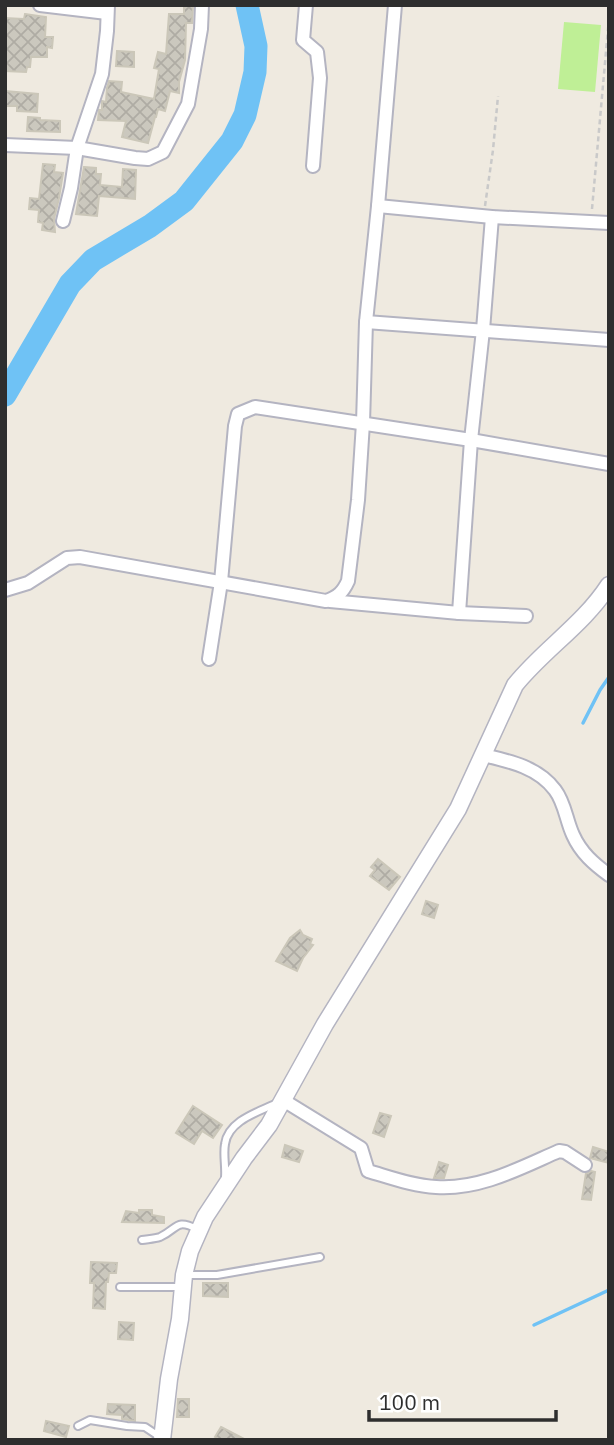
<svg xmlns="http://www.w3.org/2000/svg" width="614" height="1445" font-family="'IBM Plex Sans',sans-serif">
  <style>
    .pitch { fill: #bfef96 }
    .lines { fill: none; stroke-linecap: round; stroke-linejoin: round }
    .stream { stroke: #6fc2f5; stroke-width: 3.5 }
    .river { stroke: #6fc2f5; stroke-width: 23 }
    .building { fill: url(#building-cross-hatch); stroke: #cbc7b9; stroke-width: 2 }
    .service-casing { stroke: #b4b4c1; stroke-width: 10 }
    .minor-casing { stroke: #b4b4c1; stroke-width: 16 }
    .secondary-casing { stroke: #b4b4c1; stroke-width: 19 }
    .path { stroke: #c9c9c9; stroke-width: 2.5; stroke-dasharray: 5 3.5; stroke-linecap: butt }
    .service { stroke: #fff; stroke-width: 6 }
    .minor { stroke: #fff; stroke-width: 12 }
    .secondary { stroke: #fff; stroke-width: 16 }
  </style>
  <defs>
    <pattern id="building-cross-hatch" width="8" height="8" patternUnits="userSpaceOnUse" patternTransform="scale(1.75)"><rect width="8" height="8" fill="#cbc8be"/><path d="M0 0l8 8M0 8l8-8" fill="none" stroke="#afaca4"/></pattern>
  </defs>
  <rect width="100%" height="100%" fill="#efeae0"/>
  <path class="pitch" d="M564,22L601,25L595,92L558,89Z"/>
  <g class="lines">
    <g class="stream">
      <path d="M583,723L600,690L609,677"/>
      <path d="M534,1325L609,1290"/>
    </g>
    <path class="river" d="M5,395L70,284L93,260L150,226L184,201L232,141L245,115L255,72L256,46L247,5"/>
  </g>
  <g class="building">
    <path d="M184,5H193L192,23H186L185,60L179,82V93L170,91L165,111L158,109L156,117H155L148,143L122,137L126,121L98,120L99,110H102V101L106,102L107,88L109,81L122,82L121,92L154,99L159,69L154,68L158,52L166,54L169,14H184Z"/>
    <path d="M25,14L46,17L45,37H53L52,48L47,47V57H31L30,67H27L26,72L5,71V18L24,19Z"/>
    <path d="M117,51L134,52V67L116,66Z"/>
    <path d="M5,91L38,94L37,112L17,111V106H5Z"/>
    <path d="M28,117L40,118V120L60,121V132L27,131Z"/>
    <path d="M43,164L55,165L54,172L63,173L59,198L54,219L55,232L42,230L43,223L38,222L39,210L29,209L30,198L39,199Z"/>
    <path d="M84,167L96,168V174H101L100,185L122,187L123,169L136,170L135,199L99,196L97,216L76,214Z"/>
    <path d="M378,859L400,877L389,890L370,876L375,870L371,867Z"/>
    <path d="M426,901L438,905L434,918L422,914Z"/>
    <path d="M300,930L303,935L312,939L310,944L313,945L303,958L297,971L276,961L290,938Z"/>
    <path d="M193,1106L222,1125L213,1138L202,1131L194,1144L176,1133Z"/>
    <path d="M380,1113L391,1116L384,1137L373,1133Z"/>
    <path d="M285,1145L303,1151L299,1162L282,1157Z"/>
    <path d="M593,1147L609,1152V1163L590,1158Z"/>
    <path d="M439,1162L448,1165L444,1178H434Z"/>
    <path d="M591,1171L595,1172L591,1200L582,1199L586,1173Z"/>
    <path d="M139,1210H152V1215L164,1217V1223L122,1222L126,1211L139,1213Z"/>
    <path d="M91,1262L117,1263L116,1273H109L108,1282H106L105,1309L93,1308L94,1283H90Z"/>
    <path d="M203,1283H228V1297L203,1296Z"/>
    <path d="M119,1322L134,1323L133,1340L118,1339Z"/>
    <path d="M178,1399H189V1417H177Z"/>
    <path d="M108,1404L135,1405V1421L122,1419V1415L107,1414Z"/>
    <path d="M46,1421L69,1426L66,1437L44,1431Z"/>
    <path d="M221,1427L246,1440H220L215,1437Z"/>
  </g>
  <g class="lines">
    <g class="service-casing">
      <g id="service">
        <path d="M225,1177C226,1166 223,1155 225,1144C228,1121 258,1112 275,1104"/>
        <path d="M142,1240C147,1239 154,1239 160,1237C178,1229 175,1218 197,1229"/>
        <path d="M186,1275H217L320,1257"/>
        <path d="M120,1287H181"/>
        <path d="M78,1426L90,1420L127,1426L145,1427L160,1437"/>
      </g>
    </g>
    <g class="minor-casing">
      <g id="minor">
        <path d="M40,5L107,13"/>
        <path d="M306,5L303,40L317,52L320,78L313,166"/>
        <path d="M5,145L77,148L135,158L148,159L163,152L188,104L201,29L202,5"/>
        <path d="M378,206L492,217L609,223"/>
        <path d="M63,221L71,188L77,148L102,74L107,31L108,5"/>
        <path d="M366,322L609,340"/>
        <path d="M5,590L28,583L67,558L80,557L326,601C338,597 343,592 348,581L358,500L363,423L366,322L378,206L395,5"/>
        <path d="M330,601L459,613L526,616"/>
        <path d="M459,613L471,440L483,330L492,217"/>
        <path d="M209,659L221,582L235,426L238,414L255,407L471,440L609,464"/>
        <path d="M483,755C509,761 538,767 555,790C565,803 566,820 573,835C581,853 594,864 609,875"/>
        <path d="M283,1100L361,1148L368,1171C389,1177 413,1186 436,1187C480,1190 520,1168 559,1151L565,1152L585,1165"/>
      </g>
    </g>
    <g class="secondary-casing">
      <path id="secondary" d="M162,1440L169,1379L180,1319L184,1275L190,1251L205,1217L244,1158L269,1125L325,1024L458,809L515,685C544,649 583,625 609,585"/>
    </g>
    <g class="path">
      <path d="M485,206L493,150L498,96"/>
      <path d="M592,209L609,18"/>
    </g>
    <use href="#service" class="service"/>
    <use href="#minor" class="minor"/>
    <use href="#secondary" class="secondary"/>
  </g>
  <rect width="614" height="1445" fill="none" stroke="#2e2e2e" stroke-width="14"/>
  <path d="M369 1410v10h187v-10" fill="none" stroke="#2e2e2e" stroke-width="3.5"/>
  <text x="379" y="1410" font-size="21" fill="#2e2e2e" stroke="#ffffff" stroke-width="5" paint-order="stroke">100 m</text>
</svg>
